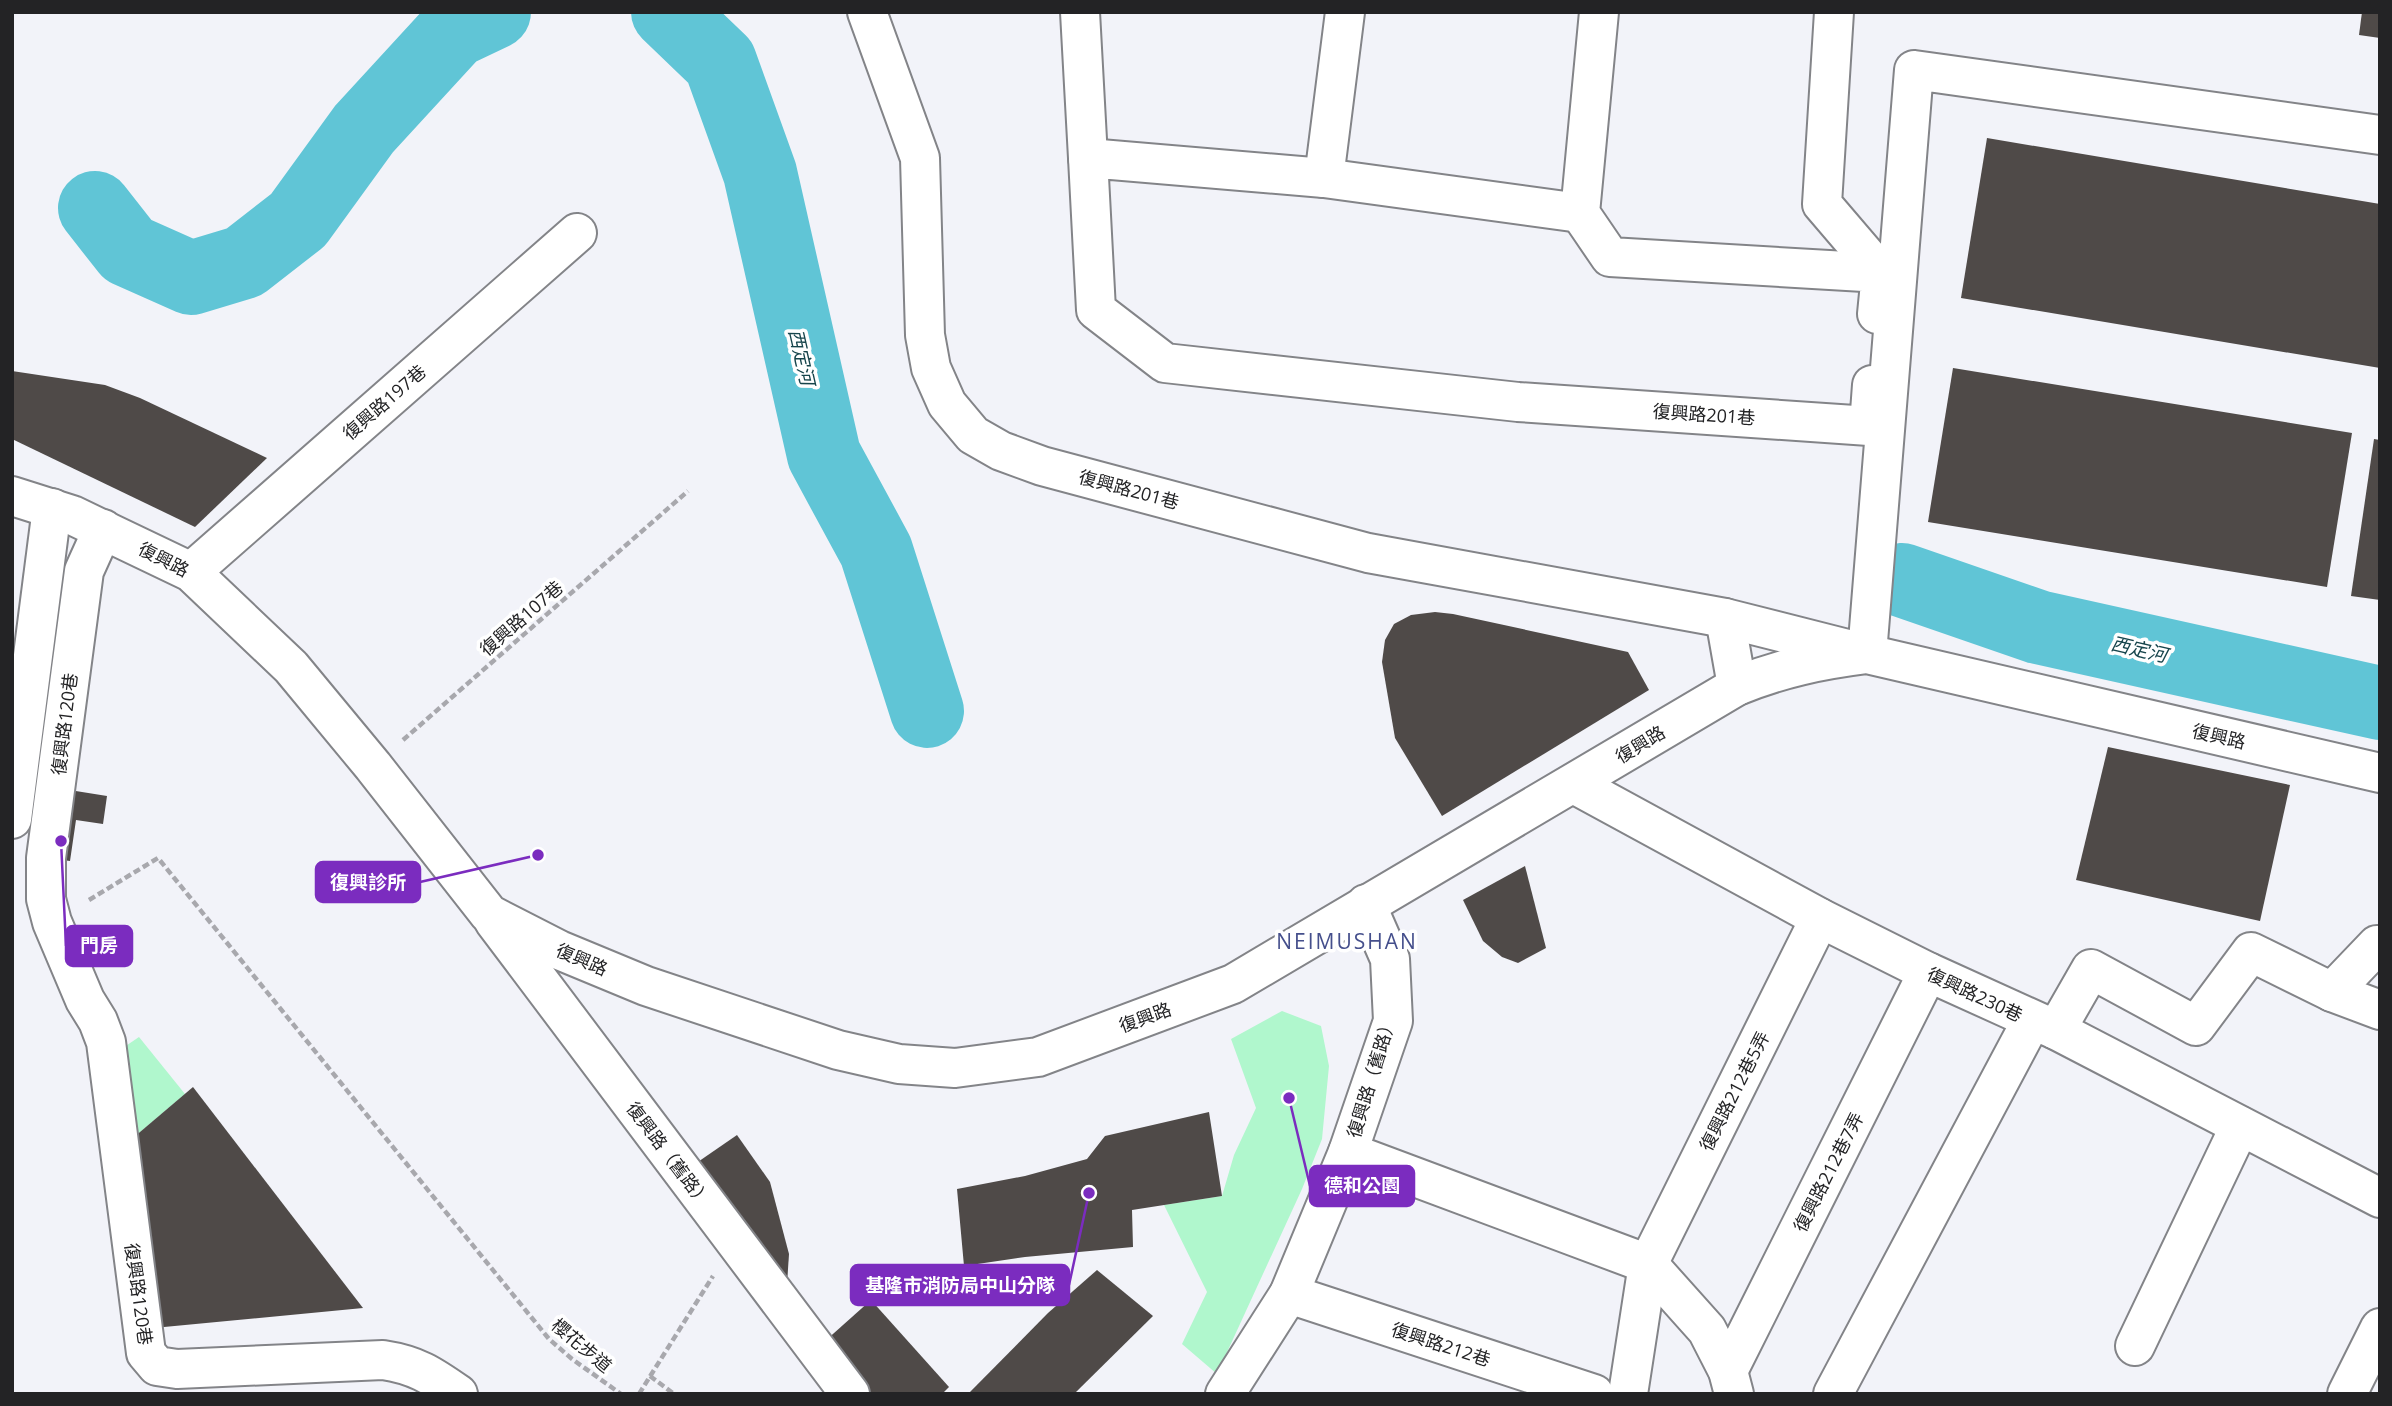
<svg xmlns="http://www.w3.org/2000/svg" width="2392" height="1406" font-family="'Open Sans','Noto Sans TC',sans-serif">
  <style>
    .green { fill: #b0f7cd }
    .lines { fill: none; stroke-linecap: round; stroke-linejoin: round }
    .river { stroke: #60c5d6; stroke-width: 74 }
    .building { fill: #4f4a48 }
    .minor-casing { stroke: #838488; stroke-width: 42 }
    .path { stroke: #a8a8ad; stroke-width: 4.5; stroke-dasharray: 7 3.5; stroke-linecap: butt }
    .minor { stroke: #fff; stroke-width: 38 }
    .labels { text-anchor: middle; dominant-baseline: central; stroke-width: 7; stroke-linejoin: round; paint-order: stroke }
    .street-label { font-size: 18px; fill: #232325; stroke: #fff }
    .water-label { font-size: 19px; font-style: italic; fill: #17454c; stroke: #fff }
    .quarter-label { font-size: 21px; letter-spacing: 2px; fill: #454f8c; stroke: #fff }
    .leader { fill: none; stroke: #7b2cbf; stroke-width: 2.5 }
    .callout-dot { fill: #7b2cbf; stroke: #fff; stroke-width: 2.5 }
    .callout { fill: #7b2cbf; stroke: #7b2cbf; stroke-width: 2.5 }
    .callout-label { font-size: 19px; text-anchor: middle; font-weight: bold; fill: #fff }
  </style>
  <rect width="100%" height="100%" fill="#f2f3f9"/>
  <g class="green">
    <path d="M1282,1011L1321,1026L1329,1066L1322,1139L1302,1189L1217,1374L1182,1344L1207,1292L1164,1205L1222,1196L1234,1155L1256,1108L1231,1039Z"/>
    <path d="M139,1037L185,1094L120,1149L108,1058Z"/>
  </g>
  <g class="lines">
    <g class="river">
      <path d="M668,12L720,62L760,173L824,455L876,551L927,711"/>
      <path d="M95,208L128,250L191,278L244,262L298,220L364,129L454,31L494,12"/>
      <path d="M1902,580L2038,627L2380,703"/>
    </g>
  </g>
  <g class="building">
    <path d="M2362,12H2380V38L2359,35Z"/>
    <path d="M1987,138L2380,204V368L1961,298Z"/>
    <path d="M1953,368L2352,433L2327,587L1928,522Z"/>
    <path d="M12,371L105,385L140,398L267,458L195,527L12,439Z"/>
    <path d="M2374,439L2380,440V600L2351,596Z"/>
    <path d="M1435,612L1453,614L1628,652L1649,690L1442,816L1395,738L1382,662L1385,640L1394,624L1411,615Z"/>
    <path d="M2108,747L2290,785L2260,921L2076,880Z"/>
    <path d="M57,788L107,796L103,824L76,820L70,861L46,858Z"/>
    <path d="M1525,866L1546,948L1518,963L1502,957L1483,941L1463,900Z"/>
    <path d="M193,1087L363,1308L143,1329L120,1149Z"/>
    <path d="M1209,1112L1222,1196L1132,1210L1133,1247L1025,1257L964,1266L957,1189L1025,1176L1087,1159L1105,1136Z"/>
    <path d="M737,1135L770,1182L789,1254L786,1299L692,1166Z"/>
    <path d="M1097,1270L1153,1316L1074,1394H968L1048,1313Z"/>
    <path d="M871,1300L949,1387L942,1394H870L824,1342Z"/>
  </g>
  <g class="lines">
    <g class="minor-casing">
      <g id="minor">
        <path d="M867,12L920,158L925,335L931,368L947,404L973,435L1001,451L1042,466L1368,553L1725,618L1867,654L1914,70L2380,135"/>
        <path d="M1080,12L1088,158"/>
        <path d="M1599,12L1580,213L1610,257L1881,273L1877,314"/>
        <path d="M1834,12L1822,204L1881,273"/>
        <path d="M1324,178L1345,12"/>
        <path d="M1580,213L1324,178L1088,158L1096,310L1165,363L1518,402L1869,426L1872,385"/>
        <path d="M12,496L72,515L191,572L291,667L373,766L489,914L559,950L646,986L838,1050L899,1064L955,1068L1038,1057L1233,984L1737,686C1781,668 1820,660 1867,654L2380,773"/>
        <path d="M103,529L84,571L46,858V899L52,922L85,1000L98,1021L106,1042L146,1353L157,1366L177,1369L383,1360C416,1365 431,1375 458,1394"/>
        <path d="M191,572L577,233"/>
        <path d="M1725,618L1737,686"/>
        <path d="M1574,784L1820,918L1928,972L2056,1030L2380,1198"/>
        <path d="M12,819L52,508"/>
        <path d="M494,921L850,1394"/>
        <path d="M2332,992L2377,945H2380"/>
        <path d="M2056,1030L2091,969L2196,1026L2251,952L2332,992L2380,1010"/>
        <path d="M1348,1152L1648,1264L1707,1330L1728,1371L1734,1394"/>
        <path d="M1289,1294L1594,1394"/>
        <path d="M2135,1346L2240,1126"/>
        <path d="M1728,1371L1928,972"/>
        <path d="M1225,1394L1289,1294L1348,1152L1393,1021L1390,959L1366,904"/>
        <path d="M1628,1394L1648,1264L1820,918"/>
        <path d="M1833,1394L2032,1020"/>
        <path d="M2347,1394L2380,1328"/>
      </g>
    </g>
    <g class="path">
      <path d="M403,740L688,491"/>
      <path d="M89,900L158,858L549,1339L572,1359L621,1394"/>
      <path d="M650,1376L674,1394"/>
      <path d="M639,1394L713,1276"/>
    </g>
    <use href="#minor" class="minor"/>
  </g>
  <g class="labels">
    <g class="street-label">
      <text transform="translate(384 402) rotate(-41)">復興路197巷</text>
      <text transform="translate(1704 414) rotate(4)">復興路201巷</text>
      <text transform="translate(1129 489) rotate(15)">復興路201巷</text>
      <text transform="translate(164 559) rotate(27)">復興路</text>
      <text transform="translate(521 618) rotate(-41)">復興路107巷</text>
      <text transform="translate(64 724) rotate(-83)">復興路120巷</text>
      <text transform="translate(2219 736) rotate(13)">復興路</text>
      <text transform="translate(1640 744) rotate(-31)">復興路</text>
      <text transform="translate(582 959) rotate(23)">復興路</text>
      <text transform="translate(1975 994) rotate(25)">復興路230巷</text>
      <text transform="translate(1145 1017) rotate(-20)">復興路</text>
      <text transform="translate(1371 1077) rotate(-73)">復興路（舊路）</text>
      <text transform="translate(1734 1091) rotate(-63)">復興路212巷5弄</text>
      <text transform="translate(669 1154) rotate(53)">復興路（舊路）</text>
      <text transform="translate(1828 1172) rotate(-63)">復興路212巷7弄</text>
      <text transform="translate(139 1294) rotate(82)">復興路120巷</text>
      <text transform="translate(1441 1344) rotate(18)">復興路212巷</text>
      <text transform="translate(582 1345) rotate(40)">櫻花步道</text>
    </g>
    <g class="water-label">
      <text transform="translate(802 357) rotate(77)">西定河</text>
      <text transform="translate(2139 649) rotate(13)">西定河</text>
    </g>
    <g class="quarter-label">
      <text x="1347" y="941">NEIMUSHAN</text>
    </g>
  </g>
  <path class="leader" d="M538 855L420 882M61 841L66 946M1289 1098L1310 1186M1089 1193L1069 1285"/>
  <g class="callout-dot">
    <circle cx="538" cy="855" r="7"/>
    <circle cx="61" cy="841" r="7"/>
    <circle cx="1289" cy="1098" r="7"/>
    <circle cx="1089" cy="1193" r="7"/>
  </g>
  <g class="callout">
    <rect x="316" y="862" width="104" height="40" rx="7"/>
    <rect x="66" y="926" width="66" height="40" rx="7"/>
    <rect x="1310" y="1166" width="104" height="40" rx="7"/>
    <rect x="851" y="1265" width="218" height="40" rx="7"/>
  </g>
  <g class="callout-label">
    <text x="368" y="889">復興診所</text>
    <text x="99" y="952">門房</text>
    <text x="1362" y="1192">德和公園</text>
    <text x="960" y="1292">基隆市消防局中山分隊</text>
  </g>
  <rect width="2392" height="1406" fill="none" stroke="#232325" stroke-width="28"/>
</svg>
